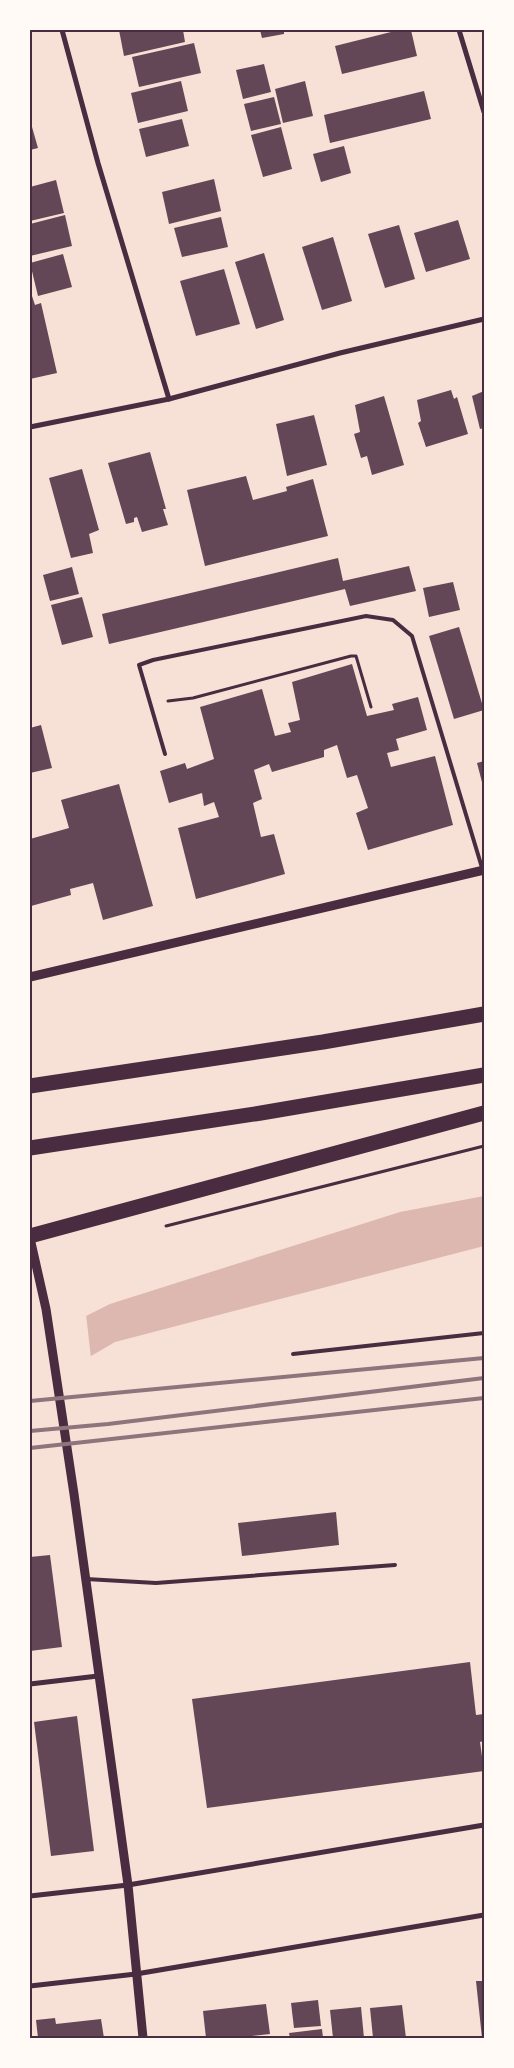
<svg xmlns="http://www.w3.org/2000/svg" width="514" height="2068" font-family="Rubik,sans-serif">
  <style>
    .water { fill: #dcb8b0 }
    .pier { fill: #f7e1d7 }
    .building { fill: #644757 }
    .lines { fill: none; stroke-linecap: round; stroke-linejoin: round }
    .path { stroke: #4a2c40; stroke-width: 3 }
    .service { stroke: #4a2c40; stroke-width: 4 }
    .minor { stroke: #4a2c40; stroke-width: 5 }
    .tertiary { stroke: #4a2c40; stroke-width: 9 }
    .motorway { stroke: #4a2c40; stroke-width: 15 }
    .rail { stroke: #8f747c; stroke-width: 4 }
    .neatline { fill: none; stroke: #4a2c40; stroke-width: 2 }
  </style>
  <rect width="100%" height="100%" fill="#f7e1d7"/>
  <path class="water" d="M484,1196V1246L115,1342L86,1359L74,1322L110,1304L400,1212Z"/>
  <path class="pier" d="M30,1310L73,1320L86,1314L91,1358L86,1361L30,1365Z"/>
  <g class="building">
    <path d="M119,30H183L185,42L124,56Z"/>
    <path d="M260,30H284V34L262,38Z"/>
    <path d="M399,30H411L417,56L342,74L335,46Z"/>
    <path d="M194,43L201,73L139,87L132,57Z"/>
    <path d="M264,64L271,92L243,99L236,70Z"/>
    <path d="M181,81L188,111L138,123L131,93Z"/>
    <path d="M305,81L313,116L283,123L275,89Z"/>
    <path d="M424,91L431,119L330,143L324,115Z"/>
    <path d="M274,97L281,124L251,131L244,104Z"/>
    <path d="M182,119L189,146L146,157L139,129Z"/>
    <path d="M30,120L38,148L30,150Z"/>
    <path d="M281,127L292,169L263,177L251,135Z"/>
    <path d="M344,146L351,173L321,182L313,154Z"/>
    <path d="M214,179L221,211L169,224L162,192Z"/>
    <path d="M56,180L64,213L30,221V187Z"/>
    <path d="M65,215L72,246L30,256V224Z"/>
    <path d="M221,217L228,247L182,257L174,228Z"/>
    <path d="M458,220L470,259L426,272L414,233Z"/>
    <path d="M399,225L415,279L385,288L368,234Z"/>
    <path d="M333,237L352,301L322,310L302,247Z"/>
    <path d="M264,253L284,320L256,329L235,262Z"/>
    <path d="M63,254L72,287L38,296L30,263Z"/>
    <path d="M224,269L240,324L196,336L180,281Z"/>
    <path d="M30,296H32L35,305L41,303L57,373L30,379Z"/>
    <path d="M451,390L454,399L457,397L468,434L426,447L418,423L421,421L417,400Z"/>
    <path d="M484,391V428L480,429L472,396Z"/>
    <path d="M384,396L404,465L372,475L367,456L361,458L354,434L360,432L355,405Z"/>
    <path d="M314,415L327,465L287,476L276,424Z"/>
    <path d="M150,452L166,509H163L168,525L142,532L137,517L134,518V522L126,524L108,463Z"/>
    <path d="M82,469L99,530L89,534L93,553L71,558L49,478Z"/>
    <path d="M246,476L253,500L287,491L286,487L313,479L328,536L205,566L187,490Z"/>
    <path d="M338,558L343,581L409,566L416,591L350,606L345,589L109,644L102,614Z"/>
    <path d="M72,567L79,594L50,601L43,575Z"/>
    <path d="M453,582L460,610L429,617L423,588Z"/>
    <path d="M82,597L93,637L62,645L51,605Z"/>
    <path d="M459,627L484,710L454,719L429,636Z"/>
    <path d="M352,664L367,716L394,710L392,704L418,697L427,730L396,739L399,750L387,753L391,767L435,756L453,825L368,850L356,813L368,808L357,775L347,778L337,745L324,750V757L272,772L269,764L254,770L262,799L253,803L261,837L274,834L285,874L196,899L178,828L219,817L214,802L204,806L202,793L169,803L160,771L185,763L187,769L214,759L200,707L262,689L275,736L291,732L288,723L300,720L292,682Z"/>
    <path d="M41,725L52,768L30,773V728Z"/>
    <path d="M484,761V786H483L477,763Z"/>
    <path d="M119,784L153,906L103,920L93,883L70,889L71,895L31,906L30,839L69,828L61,800Z"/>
    <path d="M336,1512L339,1545L242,1556L238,1523Z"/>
    <path d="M50,1555L62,1647L30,1651V1557Z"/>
    <path d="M470,1662L476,1715L484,1714V1741L480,1742L484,1771L207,1808L192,1699Z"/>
    <path d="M77,1716L94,1851L51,1856L34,1722Z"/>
    <path d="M476,1981H484V2038H482Z"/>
    <path d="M318,2000L321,2026L294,2028L291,2003Z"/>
    <path d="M266,2004L270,2034L235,2038H206L203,2011Z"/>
    <path d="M402,2005L406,2038H373L370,2008Z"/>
    <path d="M361,2007L364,2038H333L330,2010Z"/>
    <path d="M55,2018L56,2024L101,2019L104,2038H38L36,2020Z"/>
    <path d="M322,2029L323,2038H290L289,2033Z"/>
  </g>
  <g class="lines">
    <g class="path">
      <path d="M168,701L193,698L351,656H356L371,707"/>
      <path d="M166,1226L484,1146"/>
    </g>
    <g class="service">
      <path d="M165,754L139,665L153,660L366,616L393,620L412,636L483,871"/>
      <path d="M293,1354L484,1333"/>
      <path d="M86,1579L156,1583L395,1565"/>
    </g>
    <g class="minor">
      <path d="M62,30L98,163L169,399"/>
      <path d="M459,30L484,112"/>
      <path d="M30,427L169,399L340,353L484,319"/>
      <path d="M30,1684L98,1676"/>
      <path d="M30,1896L128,1885L484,1825"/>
      <path d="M30,1986L136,1974L484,1915"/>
    </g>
    <g class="tertiary">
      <path d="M30,977L484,870"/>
      <path d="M30,1238L46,1309L74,1494L128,1885L143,2038"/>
    </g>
    <g class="motorway">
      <path d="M30,1086L323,1042L484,1014"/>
      <path d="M30,1148L261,1113L484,1075"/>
      <path d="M30,1236L484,1113"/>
    </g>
    <g class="rail">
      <path d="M30,1401L484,1358"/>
      <path d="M30,1431L108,1424L484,1378"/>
      <path d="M30,1448L484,1398"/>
    </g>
  </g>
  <rect width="514" height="2068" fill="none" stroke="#fffaf5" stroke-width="62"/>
  <rect x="31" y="31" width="452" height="2006" class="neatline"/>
</svg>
